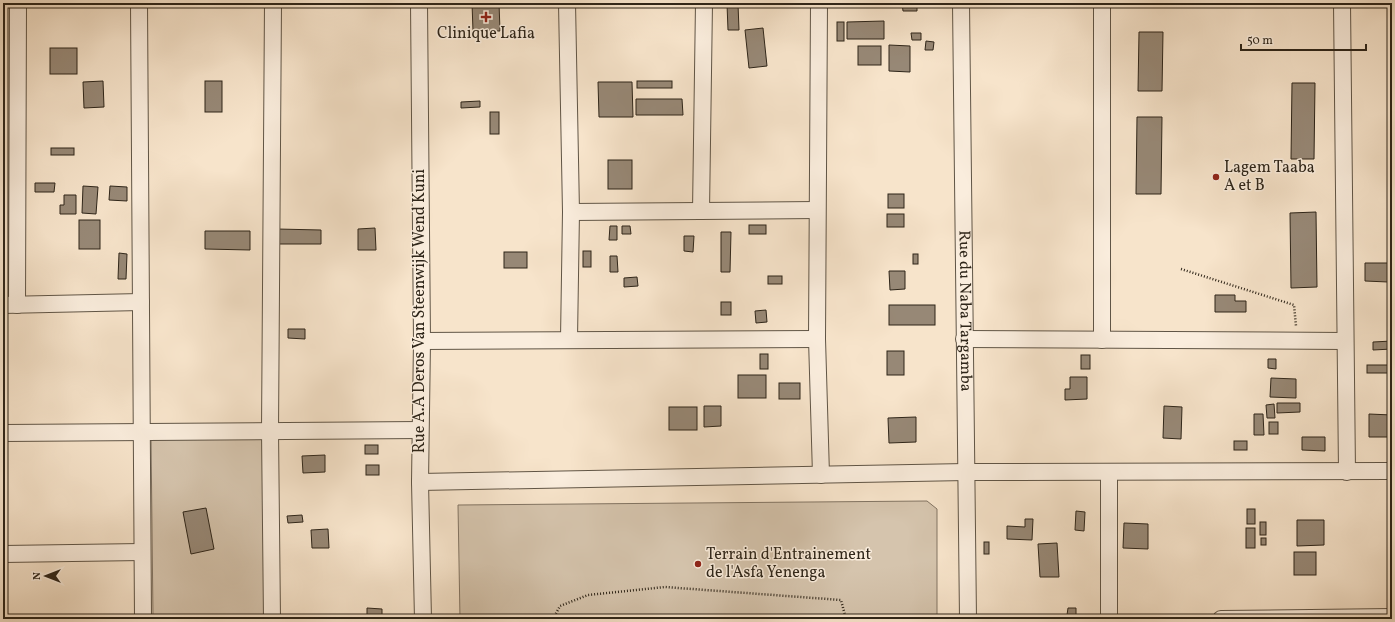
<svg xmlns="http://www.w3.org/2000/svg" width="1395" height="622" font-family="Vollkorn,serif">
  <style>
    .green { fill: #d5c4ad; stroke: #827463 }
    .building { fill: #978876; stroke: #2e2519 }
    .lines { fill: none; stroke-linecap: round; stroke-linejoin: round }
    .street-casing { stroke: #605546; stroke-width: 18 }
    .path { stroke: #2e2519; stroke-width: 2.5; stroke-dasharray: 1 2; stroke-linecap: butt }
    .street { stroke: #faeddd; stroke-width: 16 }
    .poi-dot { fill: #8f2418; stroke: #faeddd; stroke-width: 1.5 }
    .labels { text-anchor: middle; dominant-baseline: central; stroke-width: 3; stroke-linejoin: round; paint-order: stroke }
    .poi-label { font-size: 16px; fill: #2e2519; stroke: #faeddd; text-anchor: start }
    .street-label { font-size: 16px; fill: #2e2519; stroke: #faeddd }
  </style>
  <rect width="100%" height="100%" fill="#f7e4cb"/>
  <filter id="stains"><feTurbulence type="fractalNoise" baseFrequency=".005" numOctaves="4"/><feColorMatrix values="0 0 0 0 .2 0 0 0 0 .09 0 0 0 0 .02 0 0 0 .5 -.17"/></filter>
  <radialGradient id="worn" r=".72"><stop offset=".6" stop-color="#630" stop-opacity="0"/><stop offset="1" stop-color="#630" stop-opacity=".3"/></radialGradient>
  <g class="green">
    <path d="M268,436L269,619H153L151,437Z"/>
    <path d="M927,501L937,509V619H460L458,505Z"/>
  </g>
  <g class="building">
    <path d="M472,3H499L500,31H473Z"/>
    <path d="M902,3H917V11H903Z"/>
    <path d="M727,4H738L739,30H728Z"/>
    <path d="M884,21V39H847V22Z"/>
    <rect x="837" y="22" width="7" height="19"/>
    <path d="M763,28L767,66L749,68L745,30Z"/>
    <path d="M1139,32H1163L1162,91H1138Z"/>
    <path d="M911,33H921V40H912Z"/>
    <path d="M926,41L934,42L933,50H925Z"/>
    <path d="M889,45L910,46V72L889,71Z"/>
    <rect x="858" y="46" width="23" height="19"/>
    <rect x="50" y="48" width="27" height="26"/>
    <path d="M103,81L104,107L84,108L83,82Z"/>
    <rect x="205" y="81" width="17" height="31"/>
    <rect x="637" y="81" width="35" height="7"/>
    <path d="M598,82H632L633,117H599Z"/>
    <path d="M1292,83H1315L1314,159H1291Z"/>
    <path d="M636,99H682L683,115H636Z"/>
    <path d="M480,101V107L461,108V102Z"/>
    <rect x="490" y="112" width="9" height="22"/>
    <path d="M1137,117H1162L1161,194H1136Z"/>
    <rect x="51" y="148" width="23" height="7"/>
    <rect x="608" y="160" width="24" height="29"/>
    <path d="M35,183H55L54,192H35Z"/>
    <path d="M83,186L98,187L96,214L82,213Z"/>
    <path d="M110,186L127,187V201L109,200Z"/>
    <rect x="888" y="194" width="16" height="14"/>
    <path d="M64,195H76V214H60V205H64Z"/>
    <path d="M1316,212L1317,287L1291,288L1290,213Z"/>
    <rect x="887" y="214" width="17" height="13"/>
    <rect x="79" y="220" width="21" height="29"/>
    <rect x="749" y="225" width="17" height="9"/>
    <path d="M610,226H617V240H609Z"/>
    <path d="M622,226H630L631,234H622Z"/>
    <path d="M375,228L376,250H358V229Z"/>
    <path d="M277,229L321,230V244H277Z"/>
    <path d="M205,231H250V250L205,249Z"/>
    <path d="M721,232H731L730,272H721Z"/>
    <path d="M684,236H694L693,252L684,251Z"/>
    <rect x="583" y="251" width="8" height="16"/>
    <rect x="504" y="252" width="23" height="16"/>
    <path d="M119,253L127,254L126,279H118Z"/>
    <rect x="913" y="254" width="5" height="10"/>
    <path d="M610,256H617L618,272H610Z"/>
    <path d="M1365,263H1388V282L1365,281Z"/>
    <path d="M889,271H905V289L890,290Z"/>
    <rect x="768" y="276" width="14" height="8"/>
    <path d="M637,277L638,286L624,287V278Z"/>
    <path d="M1215,295H1235V301H1246V312H1215Z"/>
    <rect x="721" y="302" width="10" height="13"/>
    <rect x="889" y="305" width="46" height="20"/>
    <path d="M766,310L767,322L756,323L755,311Z"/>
    <path d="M288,329H305V339L288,338Z"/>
    <path d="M1392,341V349L1373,350V342Z"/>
    <rect x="887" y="351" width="17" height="24"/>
    <rect x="760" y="354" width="8" height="15"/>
    <rect x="1081" y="355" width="9" height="14"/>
    <path d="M1268,359H1276V369L1268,368Z"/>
    <rect x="1367" y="365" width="25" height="8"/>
    <rect x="738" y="375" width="28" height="23"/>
    <path d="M1070,377H1087V399L1065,400V389H1070Z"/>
    <path d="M1271,378L1296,379V398L1270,397Z"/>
    <rect x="779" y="383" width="21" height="16"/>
    <path d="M1277,403H1300V412L1277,413Z"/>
    <path d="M1274,404L1275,418H1267L1266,405Z"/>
    <path d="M704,406H721V426L704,427Z"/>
    <path d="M1164,406L1182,407L1181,439L1163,438Z"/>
    <rect x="669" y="407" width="28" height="23"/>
    <path d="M1254,414H1263L1264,435H1254Z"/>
    <path d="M1369,414L1392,415V437H1369Z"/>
    <path d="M916,417V442L889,443L888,418Z"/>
    <rect x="1269" y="422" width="9" height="12"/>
    <path d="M1302,437H1325V451L1302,450Z"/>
    <rect x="1234" y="441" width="13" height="9"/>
    <rect x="365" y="445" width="13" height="9"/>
    <path d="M325,455V472L303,473L302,456Z"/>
    <rect x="366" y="465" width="13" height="10"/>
    <path d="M206,508L214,549L191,554L183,512Z"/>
    <rect x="1247" y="509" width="8" height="15"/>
    <path d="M1076,511L1085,512L1084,531L1075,530Z"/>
    <path d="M302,515L303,522L288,523L287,516Z"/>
    <path d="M1025,519H1033L1032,540L1007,539V526L1025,527Z"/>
    <path d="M1297,520H1324V545L1297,546Z"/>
    <rect x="1260" y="522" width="6" height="13"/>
    <path d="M1124,523L1148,524V549L1123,548Z"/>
    <rect x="1246" y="528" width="9" height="20"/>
    <path d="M328,529L329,548H312L311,530Z"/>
    <rect x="1261" y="538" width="5" height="7"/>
    <rect x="984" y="542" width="5" height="12"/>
    <path d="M1057,543L1059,577H1040L1038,544Z"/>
    <rect x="1294" y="552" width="22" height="23"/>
    <path d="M367,608L382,609V619H367Z"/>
    <path d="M1068,608H1076V616L1067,615Z"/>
  </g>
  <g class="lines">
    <g class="street-casing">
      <g id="street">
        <path d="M139,3L143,619"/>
        <path d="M419,3L422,341L420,482L423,619"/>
        <path d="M567,3L571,212L569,339"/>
        <path d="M819,3L817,339L821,475"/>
        <path id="s1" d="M961,3L968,619"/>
        <path d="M1102,3V340"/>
        <path d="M1342,3L1347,472"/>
        <path d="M701,211L704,3"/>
        <path d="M571,212L817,210"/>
        <path d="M3,305L141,302"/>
        <path d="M17,305L18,3"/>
        <path d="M964,339L1345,341"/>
        <path d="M422,341L817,339"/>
        <path d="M3,433L420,430"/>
        <path d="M1109,472V619"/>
        <path d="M420,482L966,472L1392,471"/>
        <path d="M3,554L142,552"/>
        <path d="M272,619L270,431L273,3"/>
        <path d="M1221,619L1392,617"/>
      </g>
    </g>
    <g class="path">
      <path d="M1181,269L1294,305L1296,326"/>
      <path d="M553,619L560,606L588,595L665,587L841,600L846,619"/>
      <path d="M564,619V618L834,616V619"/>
    </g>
    <use href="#street" class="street"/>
  </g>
  <g class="poi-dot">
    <path d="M484 11h4v4h4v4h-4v4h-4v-4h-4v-4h4z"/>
    <circle cx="1216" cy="177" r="4"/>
    <circle cx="698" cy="564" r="4"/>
  </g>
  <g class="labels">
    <g class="poi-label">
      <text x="486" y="34" text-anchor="middle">Clinique Lafia</text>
      <text x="1224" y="168">Lagem Taaba<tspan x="1224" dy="18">A et B</tspan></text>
      <text x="706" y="555">Terrain d'Entrainement<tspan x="706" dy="18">de l'Asfa Yenenga</tspan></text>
    </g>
    <g class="street-label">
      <text transform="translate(420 311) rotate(-90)">Rue A.A Deros Van Steenwijk Wend Kuni</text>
      <text stroke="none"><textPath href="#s1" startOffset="308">Rue du Naba Targamba</textPath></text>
    </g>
  </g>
  <rect width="1395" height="622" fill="none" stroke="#f7e4cb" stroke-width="16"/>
  <rect x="4" y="4" width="1387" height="614" fill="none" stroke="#2e2519" stroke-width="2"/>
  <rect x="8" y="8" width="1379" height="606" fill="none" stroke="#2e2519"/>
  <g transform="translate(46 576) rotate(270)" stroke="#faeddd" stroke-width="3" paint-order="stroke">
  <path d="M0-3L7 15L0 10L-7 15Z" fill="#2e2519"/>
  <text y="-6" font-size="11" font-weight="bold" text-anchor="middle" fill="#2e2519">N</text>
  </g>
  <path d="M1241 44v6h125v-6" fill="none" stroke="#2e2519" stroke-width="2"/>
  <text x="1247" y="44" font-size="12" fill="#2e2519" stroke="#faeddd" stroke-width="3" paint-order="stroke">50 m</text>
  <rect width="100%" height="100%" filter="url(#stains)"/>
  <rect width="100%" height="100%" fill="url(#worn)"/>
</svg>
